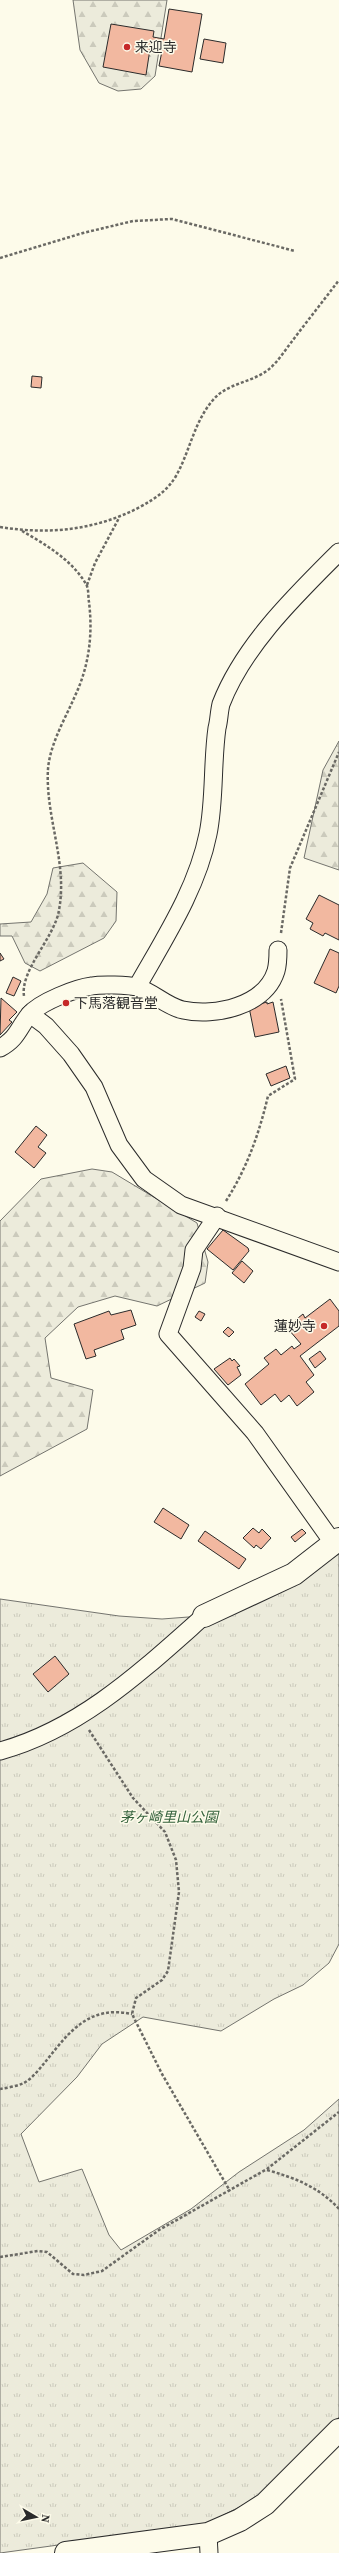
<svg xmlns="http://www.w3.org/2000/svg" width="339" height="2553" font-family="'Source Serif 4','Noto Sans JP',serif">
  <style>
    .forest { fill: url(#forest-firs); stroke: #74746e }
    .park { fill: url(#park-tufts); stroke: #74746e }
    .building { fill: #f2b8a0; stroke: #2b2b2b }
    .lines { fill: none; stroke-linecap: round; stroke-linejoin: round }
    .minor-casing { stroke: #2b2b2b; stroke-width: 19 }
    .tertiary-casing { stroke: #2b2b2b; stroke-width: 24 }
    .path { stroke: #6a6964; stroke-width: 2.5; stroke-dasharray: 3 2; stroke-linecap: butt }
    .minor { stroke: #fdfbea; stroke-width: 17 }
    .tertiary { stroke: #fdfbea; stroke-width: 22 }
    .poi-dot { fill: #c62828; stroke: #fdfbea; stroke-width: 1.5 }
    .labels { text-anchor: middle; stroke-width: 3; stroke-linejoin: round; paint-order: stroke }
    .poi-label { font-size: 14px; fill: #2b2b2b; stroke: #fdfbea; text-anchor: start }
    .park-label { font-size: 14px; font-style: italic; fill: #34623c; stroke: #fdfbea }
  </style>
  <defs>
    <pattern id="forest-firs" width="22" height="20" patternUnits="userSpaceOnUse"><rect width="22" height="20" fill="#ecebdb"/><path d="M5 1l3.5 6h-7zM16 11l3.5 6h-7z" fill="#cbcabc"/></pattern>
    <pattern id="park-tufts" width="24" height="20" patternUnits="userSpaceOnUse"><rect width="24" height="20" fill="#ecebdb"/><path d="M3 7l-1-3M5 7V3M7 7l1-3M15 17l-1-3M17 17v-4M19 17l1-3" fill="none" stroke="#cbcabc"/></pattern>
  </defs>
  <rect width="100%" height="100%" fill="#fdfbea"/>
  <g class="forest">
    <polygon points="73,0 167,0 155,76 141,89 118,91 99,83 80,50"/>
    <polygon points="339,741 339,870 304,858 323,770"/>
    <polygon points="83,863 117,892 116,921 104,938 40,971 25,963 12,936 0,936 0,924 31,922 47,894 53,868"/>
    <polygon points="92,1169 112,1172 197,1223 208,1262 205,1283 157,1306 115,1296 78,1307 45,1338 51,1378 93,1390 87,1429 0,1476 0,1221 41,1179"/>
  </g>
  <polygon class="park" points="339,1554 339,1944 329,1963 303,1985 274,1999 221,2031 143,2017 102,2044 77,2077 21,2134 39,2182 82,2169 109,2235 121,2250 191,2209 239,2172 304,2130 339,2099 339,2417 255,2499 204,2525 0,2553 0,1599 119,1616 162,1619 228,1614 315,1569"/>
  <g class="building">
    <polygon points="169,9 202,14 192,72 159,66 162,51 150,49 146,75 103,67 111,24 154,31 153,37 164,39"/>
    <polygon points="204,39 226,43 223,63 200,59"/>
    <polygon points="32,376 42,377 41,388 31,387"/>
    <polygon points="319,895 339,905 339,940 325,933 323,936 310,929 313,923 306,919"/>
    <polygon points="330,949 339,953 339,986 336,993 314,983"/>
    <polygon points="0,953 4,959 0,961"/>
    <polygon points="13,977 21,981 14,996 6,993"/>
    <polygon points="1,998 17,1012 9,1020 12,1022 0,1035"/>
    <polygon points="267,1002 267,1004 273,1002 279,1032 255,1037 249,1007"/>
    <polygon points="286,1066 290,1078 271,1086 266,1074"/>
    <polygon points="36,1126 47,1135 38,1147 46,1153 34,1168 15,1152"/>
    <polygon points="223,1230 248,1248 249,1251 233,1270 207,1249"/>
    <polygon points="242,1261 253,1271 244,1283 232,1273"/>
    <polygon points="330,1299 339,1311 339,1326 300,1356 314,1375 306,1382 314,1392 297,1406 289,1395 281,1402 275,1394 261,1405 245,1384 269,1364 264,1358 276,1349 281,1355 292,1346 294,1349 301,1344 289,1330 295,1325 293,1322 303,1314 305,1318"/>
    <polygon points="131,1310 136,1325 121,1330 124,1339 94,1350 96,1356 86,1359 74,1324 109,1311 111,1315"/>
    <polygon points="199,1311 205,1314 201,1321 195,1317"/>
    <polygon points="228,1327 234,1332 229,1337 223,1332"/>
    <polygon points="320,1351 326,1359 315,1368 309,1359"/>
    <polygon points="230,1358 232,1361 234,1359 240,1366 237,1367 241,1375 228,1385 214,1369"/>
    <polygon points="163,1508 189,1525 181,1539 154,1522"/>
    <polygon points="253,1528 259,1533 262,1529 271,1538 261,1549 256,1545 254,1548 243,1538"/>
    <polygon points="302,1529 306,1533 295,1542 291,1537"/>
    <polygon points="205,1531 246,1559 239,1569 198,1541"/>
    <polygon points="55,1656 69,1674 48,1692 33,1674"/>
  </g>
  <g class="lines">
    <g class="minor-casing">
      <g id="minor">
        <path d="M137 987C164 939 197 889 208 834 215 800 212 763 217 728 219 721 219 712 221 704 244 645 295 596 339 552"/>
        <polyline points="30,1014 46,1026 71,1054 94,1087 119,1145 144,1179 181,1205 339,1262"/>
        <path d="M0 1048C17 1039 18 1029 29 1015 40 1002 76 988 92 986 101 984 128 985 137 987 153 992 167 1007 183 1010 215 1017 265 1006 276 971 278 964 278 956 278 950"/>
        <polyline points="217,1216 194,1250 192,1268 168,1334 255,1433 334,1544"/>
        <path d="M0 1751C81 1729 143 1670 204 1616"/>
        <polyline points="208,2534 209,2553"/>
      </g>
    </g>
    <g class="tertiary-casing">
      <g id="tertiary">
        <polyline points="204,1616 294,1574 339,1539"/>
        <polyline points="66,2553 208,2534 240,2520 265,2504 339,2430"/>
      </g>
    </g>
    <g class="path">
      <polyline points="0,258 83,233 133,221 172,219 295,251"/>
      <path d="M0 527C49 535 96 530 140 507 156 498 167 491 176 476 190 451 194 422 213 400 227 383 251 383 268 370 278 362 285 350 293 340 308 320 324 300 339 280"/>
      <path d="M22 531C45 544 72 560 86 584 89 589 88 597 89 602 93 635 89 666 75 696 65 719 50 744 48 769 45 816 68 863 59 910 55 937 20 970 24 996"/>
      <polyline points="87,585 95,563 119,518"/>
      <polyline points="281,933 290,868 339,752"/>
      <path d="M226 1201C247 1168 259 1134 268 1096L295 1079 281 999"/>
      <polyline points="89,1730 133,1798 165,1832 176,1860 179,1892 168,1971 162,1980 136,1998 132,2014 162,2074 230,2191"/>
      <path d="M0 2089C7 2088 17 2086 24 2083 33 2078 40 2068 46 2061 70 2031 89 2005 132 2014"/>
      <path d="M267 2170C295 2178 319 2187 339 2209"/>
      <polyline points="0,2257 38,2251 47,2252 73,2274 84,2275 102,2271 159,2230 267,2169 339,2112"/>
    </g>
    <use href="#minor" class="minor"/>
    <use href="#tertiary" class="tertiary"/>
  </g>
  <g class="poi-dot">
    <circle cx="127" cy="47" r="4"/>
    <circle cx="66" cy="1003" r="4"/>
    <circle cx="324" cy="1326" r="4"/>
  </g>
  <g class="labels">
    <g class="poi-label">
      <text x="135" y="52">来迎寺</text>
      <text x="74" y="1008">下馬落観音堂</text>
      <text x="316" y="1331" text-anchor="end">蓮妙寺</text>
    </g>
    <g class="park-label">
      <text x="169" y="1822">茅ヶ崎里山公園</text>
    </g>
  </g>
  <g transform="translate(36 2517) rotate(99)" stroke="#fdfbea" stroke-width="3" paint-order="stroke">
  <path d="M0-3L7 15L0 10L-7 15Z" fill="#2b2b2b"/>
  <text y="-6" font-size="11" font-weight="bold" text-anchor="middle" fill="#2b2b2b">N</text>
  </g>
</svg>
